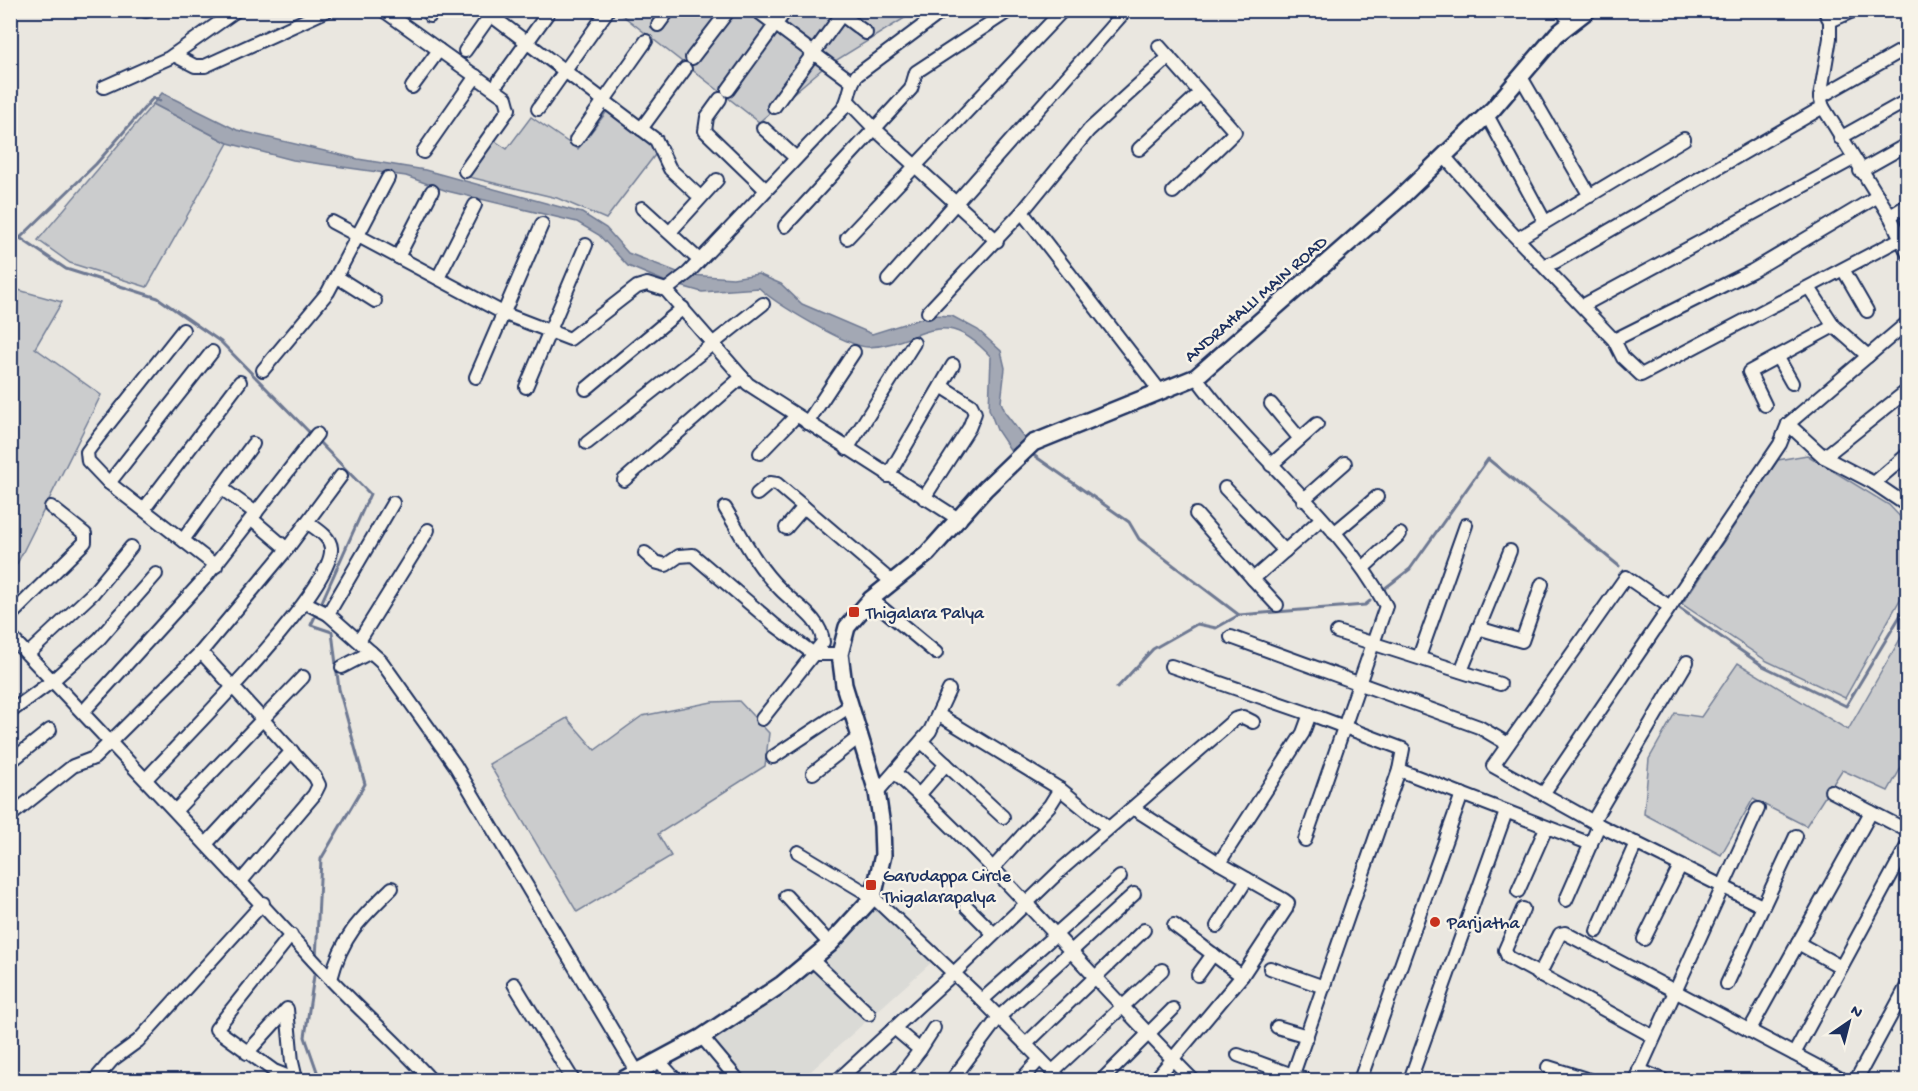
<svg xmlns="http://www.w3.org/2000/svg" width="1918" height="1091" font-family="'Gochi Hand',sans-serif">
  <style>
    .built { fill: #dadad6 }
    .green { fill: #cbcccd; stroke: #737e96; stroke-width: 1.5 }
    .water { fill: #a3a8b4; stroke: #6d7892; stroke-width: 1.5 }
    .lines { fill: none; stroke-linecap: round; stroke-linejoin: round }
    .stream { stroke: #6d7892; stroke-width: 3 }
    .minor-casing { stroke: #1b2f5e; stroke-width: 16 }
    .major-casing { stroke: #1b2f5e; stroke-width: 20 }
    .minor { stroke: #f7f3e8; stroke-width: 12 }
    .major { stroke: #f7f3e8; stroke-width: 15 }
    .poi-dot { fill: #c8321e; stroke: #f7f3e8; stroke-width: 2 }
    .labels { text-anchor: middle; stroke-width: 5; stroke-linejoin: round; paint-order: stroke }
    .street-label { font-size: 18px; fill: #1b2f5e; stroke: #f7f3e8 }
    .poi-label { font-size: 18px; fill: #1b2f5e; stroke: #f7f3e8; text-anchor: start }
  </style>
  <rect width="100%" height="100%" fill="#eae7e0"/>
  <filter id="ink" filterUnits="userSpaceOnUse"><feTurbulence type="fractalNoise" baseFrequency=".0167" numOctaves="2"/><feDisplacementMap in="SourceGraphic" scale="12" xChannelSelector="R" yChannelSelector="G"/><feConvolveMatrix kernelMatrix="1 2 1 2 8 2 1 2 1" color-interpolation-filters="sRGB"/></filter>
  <g filter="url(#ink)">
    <polygon class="built" points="875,906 933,961 801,1080 733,1080 701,1046 814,971 836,952"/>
    <g class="green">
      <polygon points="617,11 916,11 822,69 759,122"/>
      <polygon points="153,104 228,143 147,287 70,263 38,240"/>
      <polygon points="608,110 658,151 606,219 557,198 465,176 492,139 507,149 531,117 578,149"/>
      <polygon points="11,288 62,302 35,348 101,395 11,576"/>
      <polygon points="1807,455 1889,505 1907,524 1907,587 1845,698 1767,661 1682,604 1778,460"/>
      <polygon points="1907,627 1907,757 1888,791 1842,770 1806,826 1753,799 1721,855 1644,814 1649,759 1675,713 1701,717 1738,663 1848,730"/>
      <polygon points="739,701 769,733 765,766 658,834 671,856 577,912 489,764 567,718 595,750 642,716 712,702"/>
    </g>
    <g class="water">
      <polygon points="162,93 237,130 358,159 425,170 582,213 606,228 628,253 680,273 671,284 628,266 599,235 577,222 447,191 406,176 293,160 228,143 153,104"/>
      <path d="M758 274 781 284 802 304 872 334 932 315 952 316 978 330 1001 351 1005 368 1001 402 1006 414 1026 440 1011 451 997 430 989 409 991 357C940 301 922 345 868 347 847 347 775 303 759 288L702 292 681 286 690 275 733 278Z"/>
    </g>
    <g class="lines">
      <g class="stream">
        <polyline points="10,234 20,238 96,164 153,98 160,101"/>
        <polyline points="20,238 66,269 158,298 221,342 313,436"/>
        <polyline points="318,441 370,494 320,606"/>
        <polyline points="1029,452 1129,522 1139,539 1239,615"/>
        <polyline points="1384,589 1410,569 1488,459 1619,566"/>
        <polyline points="1675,605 1763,666 1846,706 1908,603"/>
        <polyline points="1117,688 1153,649 1197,624 1216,628 1239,615 1365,605 1370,601"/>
        <polyline points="316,959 321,859 365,784 339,689 332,632 311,625 317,612"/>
        <polyline points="315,969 305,1037 320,1080"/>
      </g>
      <g class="minor-casing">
        <g id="minor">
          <polyline points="383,10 506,98 509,109 465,171"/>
          <polyline points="484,10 656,140 670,169 700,197"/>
          <polyline points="756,10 852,82"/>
          <polyline points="1561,10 1572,23"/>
          <polyline points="1824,10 1830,21 1830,38 1820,97 1823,107 1890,216 1908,254"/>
          <polyline points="146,11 147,10"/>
          <polyline points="842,15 866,33"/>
          <polyline points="430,16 434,10"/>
          <polyline points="1830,21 1855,10"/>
          <polyline points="658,25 669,10"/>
          <polyline points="1159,46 1235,132 1173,192"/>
          <polyline points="465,51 494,10"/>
          <polyline points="174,55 195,66 205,66 328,10"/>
          <polyline points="692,58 729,10"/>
          <polyline points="1521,77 1590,196"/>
          <polyline points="499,81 550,10"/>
          <polyline points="104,87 169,58 237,10"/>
          <polyline points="412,87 439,50"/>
          <polyline points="728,90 786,10"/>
          <polyline points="1820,97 1908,47"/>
          <polyline points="720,99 707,117 705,131 766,190"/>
          <polyline points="849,102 876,130 997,241"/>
          <polyline points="774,107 845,10"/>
          <polyline points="538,109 608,10"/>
          <polyline points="1487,115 1545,222"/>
          <polyline points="763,128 796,158"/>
          <polyline points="641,129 685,69"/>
          <polyline points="1840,138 1908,100"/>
          <polyline points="576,140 646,41"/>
          <polyline points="1139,149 1200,93"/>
          <polyline points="423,152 476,76"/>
          <polyline points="1444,156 1508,229 1614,340 1623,358 1641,375 1900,239"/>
          <polyline points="1860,171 1908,144"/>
          <polyline points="642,208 699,260"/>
          <polyline points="1890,216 1908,205"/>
          <polyline points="332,222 505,314 570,339 637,287 647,284 666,290 748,384 960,520"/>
          <polyline points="785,226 911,89 916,72 1010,10"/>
          <polyline points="670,232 717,180"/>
          <polyline points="847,238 1063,10"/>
          <polyline points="1519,238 1684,139"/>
          <polyline points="398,257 432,191"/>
          <polyline points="1544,265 1555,262 1823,107"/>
          <polyline points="1844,271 1867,311"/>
          <polyline points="337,277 375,301"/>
          <polyline points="438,278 475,205"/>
          <polyline points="888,280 1126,10"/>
          <polyline points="1810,289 1834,326 1868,356"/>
          <path d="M666 290 688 273 842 110C851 99 848 86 857 75L944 10"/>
          <polyline points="1582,306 1853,159"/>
          <polyline points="928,312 1022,212"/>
          <polyline points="183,330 99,436 87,452 88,461 109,483 216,566"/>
          <polyline points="1614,340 1752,271 1878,196"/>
          <polyline points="1778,358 1792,383"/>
          <polyline points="263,370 328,292 388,178"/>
          <polyline points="476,377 542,224"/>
          <path d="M1196 377C1254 457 1339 519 1386 606L1305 840"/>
          <polyline points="526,387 586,245"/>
          <polyline points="586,389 683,308"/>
          <polyline points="1160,391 1022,212 1089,130 1169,57"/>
          <polyline points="1271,404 1300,439"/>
          <polyline points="1765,405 1749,372 1834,326"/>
          <polyline points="807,423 854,352"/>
          <polyline points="1788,424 1824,457 1874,483 1908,506"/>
          <polyline points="587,443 763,304"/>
          <polyline points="847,449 914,343"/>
          <polyline points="760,453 796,416"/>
          <polyline points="1824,457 1908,390"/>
          <polyline points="1271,465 1317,424"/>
          <polyline points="888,476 953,365"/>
          <polyline points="624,480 742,377"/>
          <polyline points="109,483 212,352"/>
          <polyline points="1874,483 1908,454"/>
          <polyline points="221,488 256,513"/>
          <polyline points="1225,488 1285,551"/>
          <polyline points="757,494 770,483 777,484 892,582"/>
          <polyline points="924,498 969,428 975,413 971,405 941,386"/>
          <polyline points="1303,500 1345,463"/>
          <polyline points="393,503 328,614 381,661 455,765 636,1070"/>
          <path d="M725 508C742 536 756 566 780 589 795 605 821 618 823 642L762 719"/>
          <polyline points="144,509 240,382"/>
          <polyline points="1196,514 1253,579"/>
          <polyline points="252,519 287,549"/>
          <polyline points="786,528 804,507"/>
          <polyline points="1334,533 1377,497"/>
          <polyline points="183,540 253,444"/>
          <polyline points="645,553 655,562 666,565 679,556 693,555 776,626 814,654 840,654"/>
          <polyline points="1363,568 1400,534"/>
          <polyline points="871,599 936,653"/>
          <polyline points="306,603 328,614"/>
          <polyline points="1277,605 1253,579 1321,519"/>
          <polyline points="1670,607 1780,444 1788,424 1908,322"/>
          <polyline points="10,616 85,542 85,534 51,507"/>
          <polyline points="1478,628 1522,641 1542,584"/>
          <polyline points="1337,632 1500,684"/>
          <path d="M10 636C115 747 220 859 323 971 358 1009 397 1042 431 1080"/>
          <polyline points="1231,637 1479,727 1508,744"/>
          <polyline points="359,641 428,530"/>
          <polyline points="28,654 93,593 131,547"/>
          <polyline points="1419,657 1466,525"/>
          <polyline points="1171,666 1310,714"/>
          <polyline points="342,667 371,652"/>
          <polyline points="1461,671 1510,551"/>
          <polyline points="10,712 51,682 99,639 156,574"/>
          <polyline points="83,712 205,578 317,434"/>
          <polyline points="939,715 1060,789 1108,828"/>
          <polyline points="922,742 1003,817"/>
          <polyline points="773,757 850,706"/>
          <polyline points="10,762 50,730"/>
          <polyline points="813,773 859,737"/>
          <path d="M895 773C1001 869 1093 979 1193 1080"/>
          <path d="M146 779C179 743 335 589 331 548 330 536 316 529 307 522"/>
          <polyline points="1831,791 1908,831"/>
          <polyline points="877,792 930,731 949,690"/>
          <polyline points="1543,794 1670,607 1626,577 1493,766 1599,825"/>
          <polyline points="919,795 946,764"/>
          <polyline points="1133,808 1219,863 1303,733 1310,714 1403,749 1399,770 1591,844"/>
          <polyline points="176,810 303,677"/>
          <polyline points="10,816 73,766 94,758 201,652"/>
          <polyline points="1593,821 1687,662"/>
          <polyline points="207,843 292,751"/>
          <polyline points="798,852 873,897 982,1000 1061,1080"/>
          <polyline points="993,868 1050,805 1060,789"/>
          <polyline points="242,880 314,795 319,785 315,777 201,652 287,549 341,476"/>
          <polyline points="1518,891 1546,828"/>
          <polyline points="786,896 830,944"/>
          <polyline points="1566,900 1599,825 1762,906"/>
          <polyline points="966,906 994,934"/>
          <polyline points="1523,909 1505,950 1508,957 1654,1037"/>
          <polyline points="1174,925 1242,976"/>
          <polyline points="1217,926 1247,879"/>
          <polyline points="1597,931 1636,843"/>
          <polyline points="291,935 216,1029 274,1071 297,1080"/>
          <polyline points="1644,939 1680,866"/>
          <polyline points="1798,943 1841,967"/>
          <polyline points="811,959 869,1014"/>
          <polyline points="1270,968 1324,987"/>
          <polyline points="1198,975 1213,954"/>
          <polyline points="1539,975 1560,934 1565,933 1843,1080"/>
          <path d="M331 979C342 936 360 919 392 888"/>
          <polyline points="514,984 573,1080"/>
          <polyline points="1727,984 1796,836"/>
          <polyline points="982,1000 1120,877"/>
          <polyline points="1277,1027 1307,1036"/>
          <polyline points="894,1028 920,1050 897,1080"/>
          <polyline points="1749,1031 1871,812"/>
          <polyline points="702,1037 738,1080"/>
          <polyline points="1026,1044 1144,930"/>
          <polyline points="920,1050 934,1028"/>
          <polyline points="247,1053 287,1009 292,1062 296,1079"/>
          <polyline points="1794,1054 1908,844"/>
          <polyline points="1238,1055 1306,1080"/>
          <polyline points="658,1060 676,1080"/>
          <polyline points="1548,1067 1589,1080"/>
          <polyline points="1639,1070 1663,1080"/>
          <polyline points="1052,1072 1162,970"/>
          <polyline points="95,1080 112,1060 138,1041 263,903"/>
          <polyline points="838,1080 954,973 1063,868 1235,719 1243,717 1253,722"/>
          <polyline points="952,1080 999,1017 1134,894"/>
          <polyline points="1021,1080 1040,1059"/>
          <polyline points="1102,1080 1173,1009"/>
          <polyline points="1155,1080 1242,976 1286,909 1288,903 1284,900 1219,863"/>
          <polyline points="1291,1080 1399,770"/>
          <polyline points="1360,1080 1462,794"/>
          <polyline points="1410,1080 1506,812"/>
          <polyline points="1635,1080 1758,809"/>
          <polyline points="1856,1080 1908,984"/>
        </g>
      </g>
      <g class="major-casing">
        <polyline id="major" points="622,1080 702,1037 782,984 830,944 873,897 883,855 882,826 877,792 844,685 840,654 847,627 871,599 927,554 985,489 1033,443 1196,377 1398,200 1493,109 1557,34 1588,10"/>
      </g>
      <use href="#minor" class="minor"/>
      <use href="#major" class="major"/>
    </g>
  </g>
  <g class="poi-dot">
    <rect x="848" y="606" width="12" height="12" rx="3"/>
    <rect x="865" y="879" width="12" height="12" rx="3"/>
    <circle cx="1435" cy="922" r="6"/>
  </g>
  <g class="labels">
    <g class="street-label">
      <text transform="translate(1255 298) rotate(-41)" y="6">ANDRAHALLI MAIN ROAD</text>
    </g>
    <g class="poi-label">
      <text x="866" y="618">Thigalara Palya</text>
      <text x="883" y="881">Garudappa Circle<tspan x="883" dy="21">Thigalarapalya</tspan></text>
      <text x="1447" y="928">Parijatha</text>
    </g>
  </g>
  <rect width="1918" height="1091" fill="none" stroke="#f7f3e8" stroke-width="36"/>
  <rect x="18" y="18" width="1882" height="1055" fill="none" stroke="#1b2f5e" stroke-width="2" filter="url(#ink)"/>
  <g transform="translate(1849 1022) rotate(35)" stroke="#f7f3e8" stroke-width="4.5" paint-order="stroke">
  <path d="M0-4.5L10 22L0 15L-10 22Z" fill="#1b2f5e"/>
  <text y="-9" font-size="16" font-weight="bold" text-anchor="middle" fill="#1b2f5e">N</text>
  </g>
</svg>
